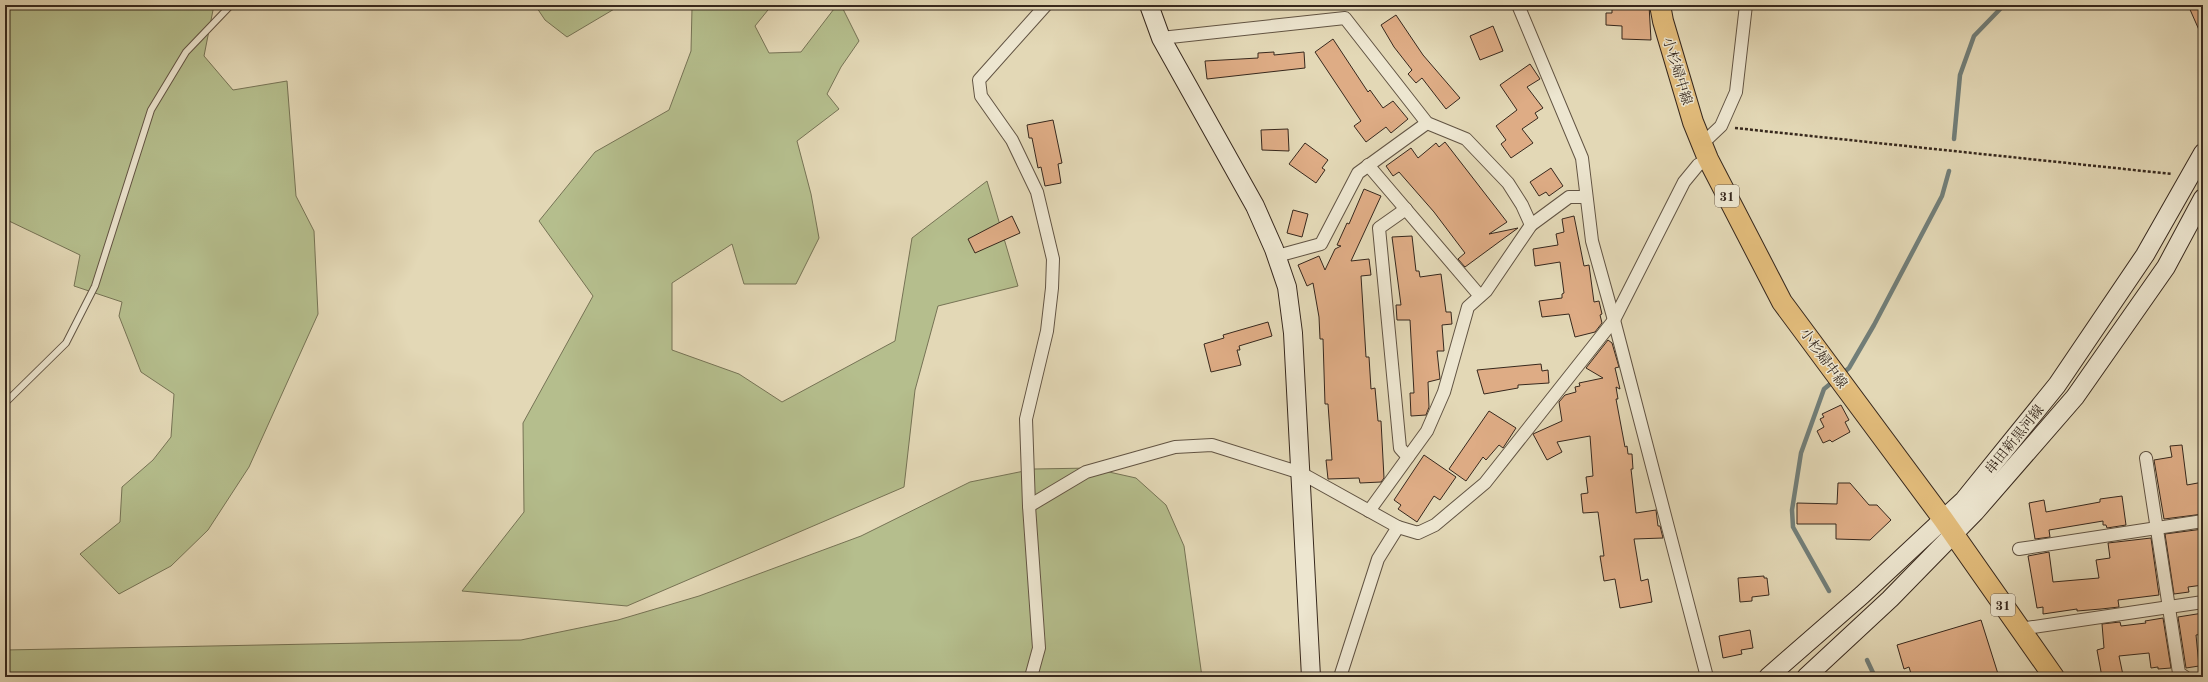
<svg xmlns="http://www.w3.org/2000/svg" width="2208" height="682" font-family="'Old Standard TT','Noto Serif JP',serif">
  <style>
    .green { fill: #b5be8d; stroke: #767355 }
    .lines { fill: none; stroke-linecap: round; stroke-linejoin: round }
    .stream { stroke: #717e79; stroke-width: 4.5 }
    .building { fill: #deac85; stroke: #37281d }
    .lane-casing { stroke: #625443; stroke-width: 8 }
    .street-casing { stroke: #625443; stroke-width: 14 }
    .secondary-casing { stroke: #37281d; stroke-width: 20 }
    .primary-casing { stroke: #37281d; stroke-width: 22 }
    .path { stroke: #37281d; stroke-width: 2.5; stroke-dasharray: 3 2; stroke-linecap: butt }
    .lane { stroke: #ede6d0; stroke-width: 6 }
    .street { stroke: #ede6d0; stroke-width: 12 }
    .secondary { stroke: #ede6d0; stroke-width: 18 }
    .primary { stroke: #e2bc7b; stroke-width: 20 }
    .labels { text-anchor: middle; stroke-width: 3; stroke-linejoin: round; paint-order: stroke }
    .shield { fill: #ede6d0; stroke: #6e6153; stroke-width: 1 }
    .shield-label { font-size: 13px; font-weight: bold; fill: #37281d }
    .street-label { font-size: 14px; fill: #37281d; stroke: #ede6d0 }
  </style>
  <rect width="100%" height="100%" fill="#e3d8b6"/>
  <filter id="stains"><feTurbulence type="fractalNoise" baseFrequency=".005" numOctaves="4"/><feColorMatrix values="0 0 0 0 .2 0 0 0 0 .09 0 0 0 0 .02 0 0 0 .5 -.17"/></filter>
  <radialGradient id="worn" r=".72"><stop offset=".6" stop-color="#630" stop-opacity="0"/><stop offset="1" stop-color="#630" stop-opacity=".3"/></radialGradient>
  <g class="green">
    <polygon points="5,5 214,5 204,56 233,90 287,81 296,196 314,231 318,314 249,467 208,530 171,566 119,594 80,554 120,522 122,487 153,460 171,437 174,394 141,372 119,316 122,302 74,286 80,255 9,221 5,229"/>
    <polygon points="535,5 621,5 567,37 545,20"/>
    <polygon points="696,5 772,5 755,26 769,53 801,52 837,5 841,5 859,41 841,67 827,94 839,109 797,141 811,194 819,238 796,284 744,284 732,244 672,283 672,350 739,374 782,402 895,341 912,238 987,181 1018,286 938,306 915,390 904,487 627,606 462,591 524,512 523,423 593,296 539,221 595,152 669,110 691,51 692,8"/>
    <polygon points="1091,468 1136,478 1166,505 1184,546 1202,677 5,677 5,650 521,640 618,620 699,596 861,536 970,482 1034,469"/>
  </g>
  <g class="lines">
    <g class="stream">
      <polyline points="1954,139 1960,75 1974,36 2004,5"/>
      <polyline points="1842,374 1849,368 1874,325 1942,196 1949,171"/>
      <polyline points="1829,591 1793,527 1792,510 1801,453 1824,389 1835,380"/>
      <polyline points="1867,660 1875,677"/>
    </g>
  </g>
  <g class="building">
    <polygon points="1612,5 1649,5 1651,40 1622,39 1622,26 1606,25 1606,13 1612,13"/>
    <polygon points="2188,5 2203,5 2203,39"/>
    <polygon points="1396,15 1423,55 1460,98 1446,109 1422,78 1416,83 1408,74 1412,70 1394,47 1381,25"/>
    <polygon points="1493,26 1503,51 1480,60 1470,36"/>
    <polygon points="1333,39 1368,92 1370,90 1383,108 1393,101 1408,119 1391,133 1386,127 1366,142 1354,126 1361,121 1315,52"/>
    <polygon points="1274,52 1274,55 1304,52 1305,68 1207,79 1205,61 1258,58 1258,53"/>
    <polygon points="1530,64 1540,79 1527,87 1543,108 1535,113 1538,118 1522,129 1533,143 1511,158 1501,144 1506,140 1496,126 1517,110 1500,85"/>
    <polygon points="1053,120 1062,163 1058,164 1061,183 1045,186 1041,167 1038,168 1032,138 1029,138 1027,125"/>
    <polygon points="1288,129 1289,151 1262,150 1261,130"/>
    <polygon points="1445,142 1507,222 1489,234 1518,228 1465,267 1458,259 1465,253 1434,212 1399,172 1393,176 1386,166 1411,148 1418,158 1436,143 1439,147"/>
    <polygon points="1305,143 1328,160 1322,168 1325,170 1316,183 1289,164"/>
    <polygon points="1551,168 1563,186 1549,196 1546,192 1539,196 1530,182"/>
    <polygon points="1364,189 1381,196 1351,261 1369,259 1371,275 1361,276 1366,357 1369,357 1371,389 1375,388 1378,421 1381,421 1384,478 1381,482 1360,483 1359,478 1328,479 1326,460 1332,460 1328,404 1325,404 1323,339 1320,339 1319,317 1313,283 1307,286 1298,265 1319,256 1325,270 1335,249 1341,246 1337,245 1347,223 1349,224"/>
    <polygon points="1293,210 1308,214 1302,237 1287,233"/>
    <polygon points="1012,216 1020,233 975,253 968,239"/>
    <polygon points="1574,216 1584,266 1589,265 1594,302 1599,301 1602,314 1600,315 1602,323 1595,332 1575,337 1569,314 1542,317 1539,301 1562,298 1562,294 1564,293 1560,262 1535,266 1533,249 1558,245 1556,234 1564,232 1562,219"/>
    <polygon points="1412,236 1416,271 1419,271 1420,277 1441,274 1446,312 1451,312 1452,324 1442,325 1444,351 1437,351 1440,379 1428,382 1429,407 1426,415 1411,416 1410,393 1414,393 1410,320 1397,320 1396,305 1401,305 1392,237"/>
    <polygon points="1268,322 1272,336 1239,346 1240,350 1237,350 1241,365 1211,372 1204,344 1224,338 1223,335"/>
    <polygon points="1608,340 1612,343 1619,367 1615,368 1620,389 1616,387 1618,399 1616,399 1625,447 1627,446 1628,454 1632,454 1633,469 1631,469 1636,513 1656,510 1658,526 1660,526 1663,538 1634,539 1641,581 1648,579 1652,602 1620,608 1615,579 1604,581 1600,556 1604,556 1598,512 1583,513 1581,494 1588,493 1586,477 1593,476 1590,436 1557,442 1562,452 1547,460 1533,434 1562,421 1559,402 1565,395 1576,392 1575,387 1580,386 1579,383 1603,378 1586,368"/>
    <polygon points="1541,364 1542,371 1548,370 1549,383 1518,385 1518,388 1484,394 1477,370"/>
    <polygon points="1841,405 1849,420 1845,422 1850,432 1832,442 1830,440 1823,443 1817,431 1824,427 1820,419 1824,417 1822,414"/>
    <polygon points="1489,411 1516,428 1503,448 1499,445 1486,460 1483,457 1466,481 1449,469"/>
    <polygon points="2182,445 2187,485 2203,482 2203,514 2164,519 2154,460 2172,457 2170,446"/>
    <polygon points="1424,455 1456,477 1440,500 1434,496 1417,522 1398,509 1401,505 1394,500"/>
    <polygon points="1838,483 1850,483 1869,505 1877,505 1891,520 1870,540 1836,539 1836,524 1797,524 1797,503 1837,504"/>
    <polygon points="2122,496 2126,525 2107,528 2106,525 2103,525 2103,521 2049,530 2050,537 2035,539 2029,503 2044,500 2046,512 2100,502 2100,499"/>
    <polygon points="2203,529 2203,585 2188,587 2189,592 2174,594 2165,534"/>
    <polygon points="2151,538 2159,595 2118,600 2119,607 2101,609 2077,611 2077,609 2043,614 2043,607 2037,608 2028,556 2049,552 2053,582 2099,578 2096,560 2110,558 2108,543"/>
    <polygon points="1764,576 1764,578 1767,578 1769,595 1752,597 1752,601 1740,602 1738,578"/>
    <polygon points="2203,613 2203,634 2196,635 2199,666 2186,668 2178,617"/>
    <polygon points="2163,618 2171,668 2158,669 2158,667 2151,668 2149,653 2119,656 2123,675 2120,677 2102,677 2097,650 2104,648 2102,624 2120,622 2121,626 2146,623 2145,621"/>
    <polygon points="1981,620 1999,677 1936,677 1935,674 1922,677 1912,677 1909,667 1904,669 1897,645"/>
    <polygon points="1750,630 1753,648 1741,650 1742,654 1723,658 1719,636"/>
  </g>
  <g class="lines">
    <g class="lane-casing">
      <polyline id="lane" points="5,403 66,343 95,286 151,110 186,52 231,5"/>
    </g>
    <g class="street-casing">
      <g id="street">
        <polyline points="1518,5 1582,158 1592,241 1614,320 1707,677"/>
        <polyline points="1161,38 1345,18 1427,123 1466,139 1508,183 1522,205 1531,225 1569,197 1586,197"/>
        <polyline points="1702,144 1721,126 1736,92 1746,5"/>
        <polyline points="1368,165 1480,296"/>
        <polyline points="1406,209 1379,228 1400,448 1408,457"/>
        <polyline points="1277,256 1321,244 1358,173 1427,123"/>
        <polyline points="2146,458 2179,673 2185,677"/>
        <polyline points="1029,506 1086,472 1175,447 1212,445 1301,473 1398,527 1418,533 1435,525 1485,483 1614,320 1684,182 1698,165 1708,159"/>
        <polyline points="1369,511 1427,431 1444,392 1468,307 1486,291 1531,225"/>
        <polyline points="2019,549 2203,521"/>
        <polyline points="2020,629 2203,602"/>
        <polyline points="1031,677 1039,648 1029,506 1026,419 1047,331 1052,288 1053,259 1037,192 1012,140 981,96 979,80 1046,5"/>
        <polyline points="1340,677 1378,559 1398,527"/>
      </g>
    </g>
    <g class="secondary-casing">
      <g id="secondary">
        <polyline points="1149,5 1161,38 1255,206 1274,249 1287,287 1293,333 1311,677"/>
        <polyline points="1768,677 1862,595 1964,500 2057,385 2145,255 2203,153"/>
        <polyline points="1806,677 1890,599 1975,512 2075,397 2166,267 2203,198"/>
      </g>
    </g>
    <g class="primary-casing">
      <polyline id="primary" points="1660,5 1663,21 1693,122 1708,159 1782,302 1943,519 2054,677"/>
    </g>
    <polyline class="path" points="1735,128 2172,174"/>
    <use href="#lane" class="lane"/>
    <use href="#street" class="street"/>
    <use href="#secondary" class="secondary"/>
    <use href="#primary" class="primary"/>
  </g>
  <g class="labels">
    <g class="shield">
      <rect x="1715" y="185" width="24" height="22" rx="3"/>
      <rect x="1991" y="594" width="24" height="22" rx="3"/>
    </g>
    <g class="shield-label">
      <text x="1727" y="201">31</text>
      <text x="2003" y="610">31</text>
    </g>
    <g class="street-label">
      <text transform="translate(1678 71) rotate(73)" y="5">小杉婦中線</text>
      <text transform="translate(1824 358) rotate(54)" y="5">小杉婦中線</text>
      <text transform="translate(2014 439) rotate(-51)" y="5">串田新黒河線</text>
    </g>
  </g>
  <rect width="2208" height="682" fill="none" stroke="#e3d8b6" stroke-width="20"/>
  <rect x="6" y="6" width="2196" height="670" fill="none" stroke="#37281d" stroke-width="2"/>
  <rect x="10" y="10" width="2188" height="662" fill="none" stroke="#37281d"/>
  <rect width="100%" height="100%" filter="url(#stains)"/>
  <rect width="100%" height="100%" fill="url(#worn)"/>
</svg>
